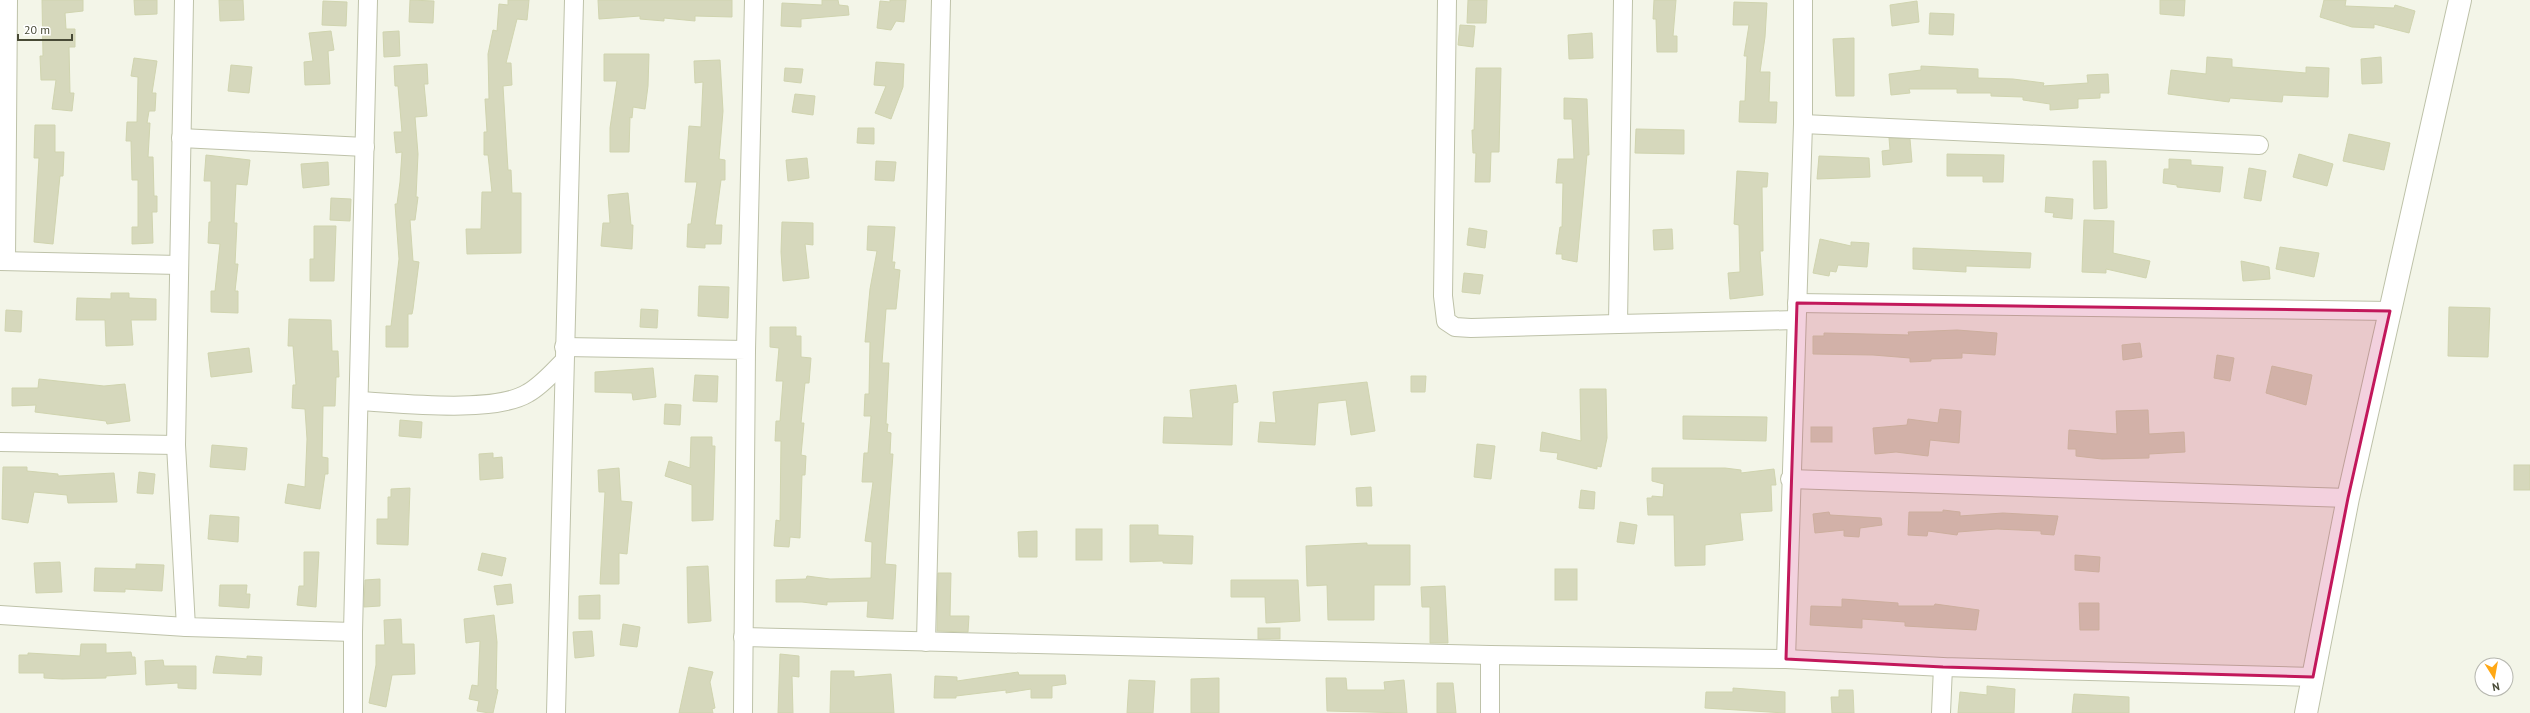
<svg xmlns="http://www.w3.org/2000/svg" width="2530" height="713" font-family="'PT Sans',sans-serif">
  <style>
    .building { fill: #d6d8bc; stroke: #d0d4af }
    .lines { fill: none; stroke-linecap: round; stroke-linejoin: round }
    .minor-casing { stroke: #bec2a9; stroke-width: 20 }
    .tertiary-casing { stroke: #bec2a9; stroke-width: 24 }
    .minor { stroke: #fff; stroke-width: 18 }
    .tertiary { stroke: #fff; stroke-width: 22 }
    .marked { fill: #c2185b; fill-opacity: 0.2; stroke: #c2185b; stroke-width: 3; stroke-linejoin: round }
  </style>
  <rect width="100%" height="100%" fill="#f3f5e8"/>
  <g class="building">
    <polygon points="42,0 83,0 83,11 65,13 66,29 75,29 75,47 69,47 70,93 74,93 72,111 52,109 56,80 41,80 40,56 43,56"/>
    <polygon points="134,0 157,0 157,14 135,15"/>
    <polygon points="219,0 243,0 244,20 220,21"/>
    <polygon points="410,0 434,1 433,23 409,22"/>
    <polygon points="508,0 529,0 527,20 517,19 506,63 511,63 512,85 503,86 508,170 511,170 512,193 521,193 521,253 467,254 466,229 481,229 482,192 492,192 488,155 484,155 484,132 487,132 485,99 489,99 488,54 493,30 497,31 499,4 508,5"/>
    <polygon points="598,0 732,0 732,17 695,16 695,21 664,18 664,21 640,19 640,16 599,19"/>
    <polygon points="822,0 838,0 839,5 848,6 849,15 801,19 801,27 781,26 782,3 822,5"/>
    <polygon points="890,0 906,0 904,22 896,21 891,30 877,28 880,1 890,2"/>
    <polygon points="1468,0 1487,0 1486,23 1467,23"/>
    <polygon points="1654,0 1676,0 1673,36 1677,36 1677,52 1657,52 1656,19 1653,19"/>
    <polygon points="2160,0 2185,0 2184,16 2160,14"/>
    <polygon points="2324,0 2346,0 2345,6 2394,8 2395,5 2415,11 2409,33 2374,24 2374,28 2352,27 2320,17"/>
    <polygon points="323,1 347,2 346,26 322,25"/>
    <polygon points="1917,1 1919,22 1892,26 1890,5"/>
    <polygon points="1734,2 1767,3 1765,37 1760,72 1770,72 1769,102 1777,102 1776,123 1739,122 1740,101 1745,101 1747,56 1744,56 1749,25 1733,25"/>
    <polygon points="1930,13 1954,14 1953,35 1929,34"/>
    <polygon points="1460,25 1475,26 1473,47 1458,45"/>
    <polygon points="331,31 334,50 328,51 330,84 305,85 304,62 313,61 309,33"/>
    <polygon points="399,31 400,56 384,57 383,32"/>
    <polygon points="1592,33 1593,58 1569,59 1568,35"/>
    <polygon points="1854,38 1854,96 1836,96 1833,39"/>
    <polygon points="604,54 649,54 648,86 645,109 633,107 632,118 630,117 629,152 610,152 610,128 617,81 604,81"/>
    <polygon points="2207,57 2232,59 2232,67 2306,73 2306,67 2329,68 2328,97 2283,95 2282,102 2230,98 2229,102 2168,94 2171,70 2206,74"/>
    <polygon points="2381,57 2382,83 2362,84 2361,59"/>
    <polygon points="134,58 157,61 152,93 156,93 155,111 149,111 147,123 150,123 148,157 153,157 154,196 157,196 157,212 152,212 153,243 132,244 132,227 138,227 138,180 132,180 131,141 126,141 127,122 137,122 138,77 131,76"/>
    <polygon points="720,60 723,111 719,159 725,160 725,180 721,180 715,225 722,225 721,244 705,244 705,248 687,247 688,224 691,224 697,182 685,182 689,126 701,127 703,82 695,83 694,61"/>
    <polygon points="876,62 904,64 903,87 891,119 875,113 886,86 874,85"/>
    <polygon points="427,64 428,84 424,84 427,116 415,117 418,154 416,197 418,197 415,220 410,220 413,261 419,262 413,309 412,314 408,314 408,347 386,347 386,326 391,326 399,259 395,204 397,204 400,182 402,152 396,153 394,132 402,132 398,86 395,86 394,66"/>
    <polygon points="231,65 252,67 249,93 228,91"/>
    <polygon points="1921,66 1978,69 1978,78 2013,79 2044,83 2043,86 2088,83 2087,75 2108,74 2109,93 2100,93 2100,98 2078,99 2078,108 2050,110 2050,104 2023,100 2023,97 1991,96 1991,93 1957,93 1957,89 1909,89 1910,93 1891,95 1889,74 1921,70"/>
    <polygon points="785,68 803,69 801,83 784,81"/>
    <polygon points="1476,68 1501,68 1499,152 1491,152 1490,182 1475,182 1476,153 1473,153 1472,130 1474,130"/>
    <polygon points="795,94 815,96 813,115 792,112"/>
    <polygon points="1564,98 1587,99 1589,155 1587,155 1577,262 1562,259 1562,254 1556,254 1560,227 1562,227 1563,183 1556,183 1558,159 1574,159 1572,119 1564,119"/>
    <polygon points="35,125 55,125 55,152 64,152 63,176 60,176 53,244 34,242 39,158 34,158"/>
    <polygon points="858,128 874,128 874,144 857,143"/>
    <polygon points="1636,129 1684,130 1684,154 1635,153"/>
    <polygon points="2349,134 2390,143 2384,170 2343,161"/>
    <polygon points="1889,138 1910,139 1912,162 1883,165 1882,151 1890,150"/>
    <polygon points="1947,154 2004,155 2003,182 1983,182 1983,176 1947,176"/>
    <polygon points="2299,154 2333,164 2327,186 2293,177"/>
    <polygon points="206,155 250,160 247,185 236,184 234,223 237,223 235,264 238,264 235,291 238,291 238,313 211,312 211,291 215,291 220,244 208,243 209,222 211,222 211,181 204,181"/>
    <polygon points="1819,156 1869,158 1870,177 1817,179"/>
    <polygon points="807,158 809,178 788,181 786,160"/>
    <polygon points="2169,159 2191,160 2191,165 2223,167 2220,192 2177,187 2177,185 2163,183 2164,169 2169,169"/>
    <polygon points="876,161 896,162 894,181 875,180"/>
    <polygon points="2093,161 2106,161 2107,208 2094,209"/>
    <polygon points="328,162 329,185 303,188 301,164"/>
    <polygon points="2249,168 2266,171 2261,201 2244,198"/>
    <polygon points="1737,171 1768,173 1767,187 1762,187 1763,251 1760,251 1763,295 1730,299 1728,273 1740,272 1739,225 1734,224"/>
    <polygon points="628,193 631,225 633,225 632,249 601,246 603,223 610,223 608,195"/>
    <polygon points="2046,197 2073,199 2072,219 2053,217 2054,213 2045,212"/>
    <polygon points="331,198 351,199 350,221 330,220"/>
    <polygon points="2084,220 2114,221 2113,253 2150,261 2146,278 2106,269 2106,273 2082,272"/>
    <polygon points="782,222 813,223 813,245 805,244 809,278 783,281 781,252"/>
    <polygon points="314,226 336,226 334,281 310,281 310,259 314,259"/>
    <polygon points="868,226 895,227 892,262 895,262 894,269 900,270 896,309 886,309 882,363 889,363 886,424 888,424 887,432 891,433 890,454 893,454 885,564 896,565 893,619 867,617 868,601 827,602 827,605 802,602 776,602 776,580 806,579 807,576 830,579 871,578 872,542 865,541 873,482 862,482 864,453 868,453 871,416 864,416 865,394 869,394 870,342 865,342 870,289 877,251 867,250"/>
    <polygon points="1469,228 1487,231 1485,248 1467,245"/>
    <polygon points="1672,229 1673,249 1654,250 1653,230"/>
    <polygon points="1820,239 1851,246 1851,242 1869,243 1867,267 1838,265 1836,272 1830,271 1829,276 1813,273"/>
    <polygon points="2280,247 2319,253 2314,277 2276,269"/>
    <polygon points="1913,248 2031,253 2030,268 1966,266 1966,272 1913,269"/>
    <polygon points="2241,261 2269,267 2270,279 2243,281"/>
    <polygon points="1464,273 1483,275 1480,294 1462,292"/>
    <polygon points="699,286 729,287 728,318 698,316"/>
    <polygon points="111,293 129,293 129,298 156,299 156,320 131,320 133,345 106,346 105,320 76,320 77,298 111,299"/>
    <polygon points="2449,307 2490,308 2488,357 2448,356"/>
    <polygon points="641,309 658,310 657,328 640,327"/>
    <polygon points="6,310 22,311 21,332 5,331"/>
    <polygon points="289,319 331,320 332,351 338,351 339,377 336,377 335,406 323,406 322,457 328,458 328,474 325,474 320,509 285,503 288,484 305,487 307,439 305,409 292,408 293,385 296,385 293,346 288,346"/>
    <polygon points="770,327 796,327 796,336 801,336 801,357 811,358 809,383 805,383 801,423 804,423 801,455 806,456 805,475 802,475 800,538 790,537 789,547 774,546 776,520 780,521 781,441 775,441 776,421 780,421 783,381 776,381 779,348 770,347"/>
    <polygon points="1957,330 1997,333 1995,355 1962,353 1962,358 1931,359 1931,361 1910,362 1910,358 1873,355 1813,354 1813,336 1824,336 1824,333 1909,335 1908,332"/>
    <polygon points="2140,343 2142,357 2123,360 2122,345"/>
    <polygon points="249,348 252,372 211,377 208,353"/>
    <polygon points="2217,355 2234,358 2230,381 2214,378"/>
    <polygon points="2272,366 2312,375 2306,405 2266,393"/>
    <polygon points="653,368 656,397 633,400 632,393 595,392 595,372"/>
    <polygon points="695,375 718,376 717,402 693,401"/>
    <polygon points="1411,376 1426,376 1425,392 1411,392"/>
    <polygon points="39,379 104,386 125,384 130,421 107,424 106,421 35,412 36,405 12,406 12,388 38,388"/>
    <polygon points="1367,382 1375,431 1351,435 1346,400 1318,403 1315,445 1258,442 1260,422 1276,423 1273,392"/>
    <polygon points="1236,385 1238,402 1233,403 1232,445 1163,443 1164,417 1193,418 1190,390"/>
    <polygon points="1580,389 1606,389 1607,438 1601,467 1597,466 1597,469 1557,459 1558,453 1540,451 1542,432 1581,441"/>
    <polygon points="665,404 681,405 680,425 664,424"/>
    <polygon points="1940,409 1961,411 1959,443 1930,440 1928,456 1896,452 1875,454 1873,428 1907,425 1908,419 1938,423"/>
    <polygon points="2148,410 2149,434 2184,432 2185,452 2149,454 2149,458 2102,459 2076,456 2076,449 2068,449 2069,430 2117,434 2116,411"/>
    <polygon points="1683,416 1767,417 1766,441 1683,439"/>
    <polygon points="400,420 422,422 421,438 399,436"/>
    <rect x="1811" y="427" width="21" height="15"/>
    <polygon points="691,437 712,437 712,446 715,446 713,520 692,521 692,485 665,476 669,461 690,468"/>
    <polygon points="1477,444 1495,446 1491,479 1474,477"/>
    <polygon points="212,445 247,448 245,470 210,467"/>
    <polygon points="493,453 493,458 502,457 503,478 480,480 479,454"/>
    <rect x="2514" y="465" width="16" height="25"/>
    <polygon points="3,467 27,467 27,471 58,474 58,476 114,473 117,502 68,503 67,495 34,492 28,523 2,519"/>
    <polygon points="619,468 621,501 632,502 627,554 619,553 619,584 600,584 605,492 599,492 598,470"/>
    <polygon points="1652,468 1725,468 1741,470 1741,473 1774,469 1776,485 1771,485 1772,511 1740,513 1743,540 1705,545 1705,565 1675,566 1674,515 1648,515 1647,498 1652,498 1652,496 1663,497 1664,484 1652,481"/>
    <polygon points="139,472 155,474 153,494 137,493"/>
    <polygon points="1371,487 1372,506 1357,506 1356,488"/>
    <polygon points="410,488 408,545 377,544 377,519 388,519 388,497 391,497 391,489"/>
    <polygon points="1581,490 1595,492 1594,509 1579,508"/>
    <polygon points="1943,510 1960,512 1960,516 2003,513 2058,516 2054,535 2041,534 2041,531 1997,529 1958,532 1957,535 1928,531 1927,536 1908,535 1909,512 1943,512"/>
    <polygon points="1829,512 1830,515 1881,518 1882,525 1860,528 1859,537 1844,536 1844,530 1815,533 1813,514"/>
    <polygon points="210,515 239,517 238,542 208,539"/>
    <polygon points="1620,522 1637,525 1634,544 1617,542"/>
    <polygon points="1130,525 1158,525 1158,535 1193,536 1192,564 1163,563 1163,561 1130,562"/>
    <rect x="1076" y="529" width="26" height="31"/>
    <polygon points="1037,531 1037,557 1019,557 1018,532"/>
    <polygon points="1367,543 1367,545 1410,545 1410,585 1374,585 1374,620 1328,620 1327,585 1307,586 1306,546"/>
    <polygon points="304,552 319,552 316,607 297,605 299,586 304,586"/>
    <polygon points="482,553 506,558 502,576 478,570"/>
    <polygon points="2075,555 2100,557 2099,572 2075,570"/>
    <polygon points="60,562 62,592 36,593 34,563"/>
    <polygon points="136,564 164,565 162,591 125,589 125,592 94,591 95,568 136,569"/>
    <polygon points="708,566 711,621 688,623 687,567"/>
    <rect x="1555" y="569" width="22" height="31"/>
    <polygon points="938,573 951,573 950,616 969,616 968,632 937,631"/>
    <polygon points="380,579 380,606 364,607 365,580"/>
    <polygon points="1231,580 1298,580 1300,621 1266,623 1265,597 1231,597"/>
    <polygon points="511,584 513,603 497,605 494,586"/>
    <polygon points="220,585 247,585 246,594 250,594 249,608 219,606"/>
    <polygon points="1445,586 1448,643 1430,643 1430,607 1422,607 1421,587"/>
    <polygon points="600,595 600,619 579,619 579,596"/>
    <polygon points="1842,599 1898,603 1898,606 1934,606 1935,604 1979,610 1976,630 1905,626 1905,622 1862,619 1862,628 1810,625 1811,606 1842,607"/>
    <polygon points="2079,603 2099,603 2099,630 2080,630"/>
    <polygon points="494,615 497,642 496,689 498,690 493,713 489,713 477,711 479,701 469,699 472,685 478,686 480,641 466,643 464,619"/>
    <polygon points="401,619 402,644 414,644 415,674 392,675 386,707 369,703 376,665 376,645 385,645 384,620"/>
    <polygon points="623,624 640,627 637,647 620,645"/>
    <rect x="1258" y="628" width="22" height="11"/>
    <polygon points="592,631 594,656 575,658 573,632"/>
    <polygon points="81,644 106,644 106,653 131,652 132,657 135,657 136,674 106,676 106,678 62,679 44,678 44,673 19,673 19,655 28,655 28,653 80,656"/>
    <polygon points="780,654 799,656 799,677 792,676 793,713 778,713"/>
    <polygon points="216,656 247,659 247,656 262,657 261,675 213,673"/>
    <polygon points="163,660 164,666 196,666 196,689 178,688 178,683 146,685 145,661"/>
    <polygon points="689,667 713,672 710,682 715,708 712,709 713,713 679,713"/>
    <polygon points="831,671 854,671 854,677 891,674 894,713 830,713"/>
    <polygon points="1018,672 1019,675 1065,675 1066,684 1052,686 1052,698 1031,698 1031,689 1006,693 1006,690 956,696 956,698 934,698 935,676 957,677 957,681"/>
    <polygon points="1219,678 1219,713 1191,713 1191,679"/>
    <polygon points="1326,678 1346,678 1347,690 1385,690 1384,682 1404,680 1407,713 1327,711"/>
    <polygon points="1129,680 1155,681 1153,713 1127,713"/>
    <polygon points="1437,683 1453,683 1456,713 1437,713"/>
    <polygon points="1987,686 2015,689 2014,713 1958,713 1960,692 1987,695"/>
    <polygon points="1733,688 1785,692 1785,713 1705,708 1706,692 1733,692"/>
    <polygon points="1839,690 1853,690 1854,713 1832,713 1831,697 1839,697"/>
    <polygon points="2074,694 2129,697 2129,713 2072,713"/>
  </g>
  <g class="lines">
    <g class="minor-casing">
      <g id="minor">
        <polyline points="184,0 176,445 186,627 353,632 368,0"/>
        <polyline points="1447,0 1443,296 1446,321 1455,327 1471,328 1618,324"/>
        <polyline points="1623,0 1618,324 1796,320"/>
        <polyline points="1803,124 2259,145"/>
        <polyline points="181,138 365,147"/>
        <polyline points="0,261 179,265"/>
        <polyline points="6,261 8,0"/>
        <polyline points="1797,303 2390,311"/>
        <polyline points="564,347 746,350 743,713"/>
        <polyline points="746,350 754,0"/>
        <path d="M359 401C400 403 494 414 528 393 542 385 553 372 564 361"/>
        <polyline points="0,442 176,445"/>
        <polyline points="1790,479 2348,498"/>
        <polyline points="0,615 186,627"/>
        <polyline points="353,632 353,713"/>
        <polyline points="743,637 1490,655 1786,659 1943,667 2313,677"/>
        <polyline points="926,642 941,0"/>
        <polyline points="1490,655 1490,713"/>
        <polyline points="1786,659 1803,124 1803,0"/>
        <polyline points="556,713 574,0"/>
        <polyline points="1941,713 1943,667"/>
      </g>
    </g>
    <g class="tertiary-casing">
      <polyline id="tertiary" points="2306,713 2348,498 2460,0"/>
    </g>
    <use href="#minor" class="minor"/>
    <use href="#tertiary" class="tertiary"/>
  </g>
  <path class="marked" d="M1797 303 2390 311 2348 498 2313 677 1943 667 1786 659Z"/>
  <g transform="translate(2494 677) rotate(169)"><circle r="19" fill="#ffffff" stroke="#b6b7af"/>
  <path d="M0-3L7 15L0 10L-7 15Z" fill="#ffa815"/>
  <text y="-6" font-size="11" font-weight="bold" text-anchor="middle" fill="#484a36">N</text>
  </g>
  <path d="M18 34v6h54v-6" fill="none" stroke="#484a36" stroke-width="2"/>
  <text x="24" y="34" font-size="12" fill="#484a36" stroke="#ffffff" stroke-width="3" paint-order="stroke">20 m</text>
</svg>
